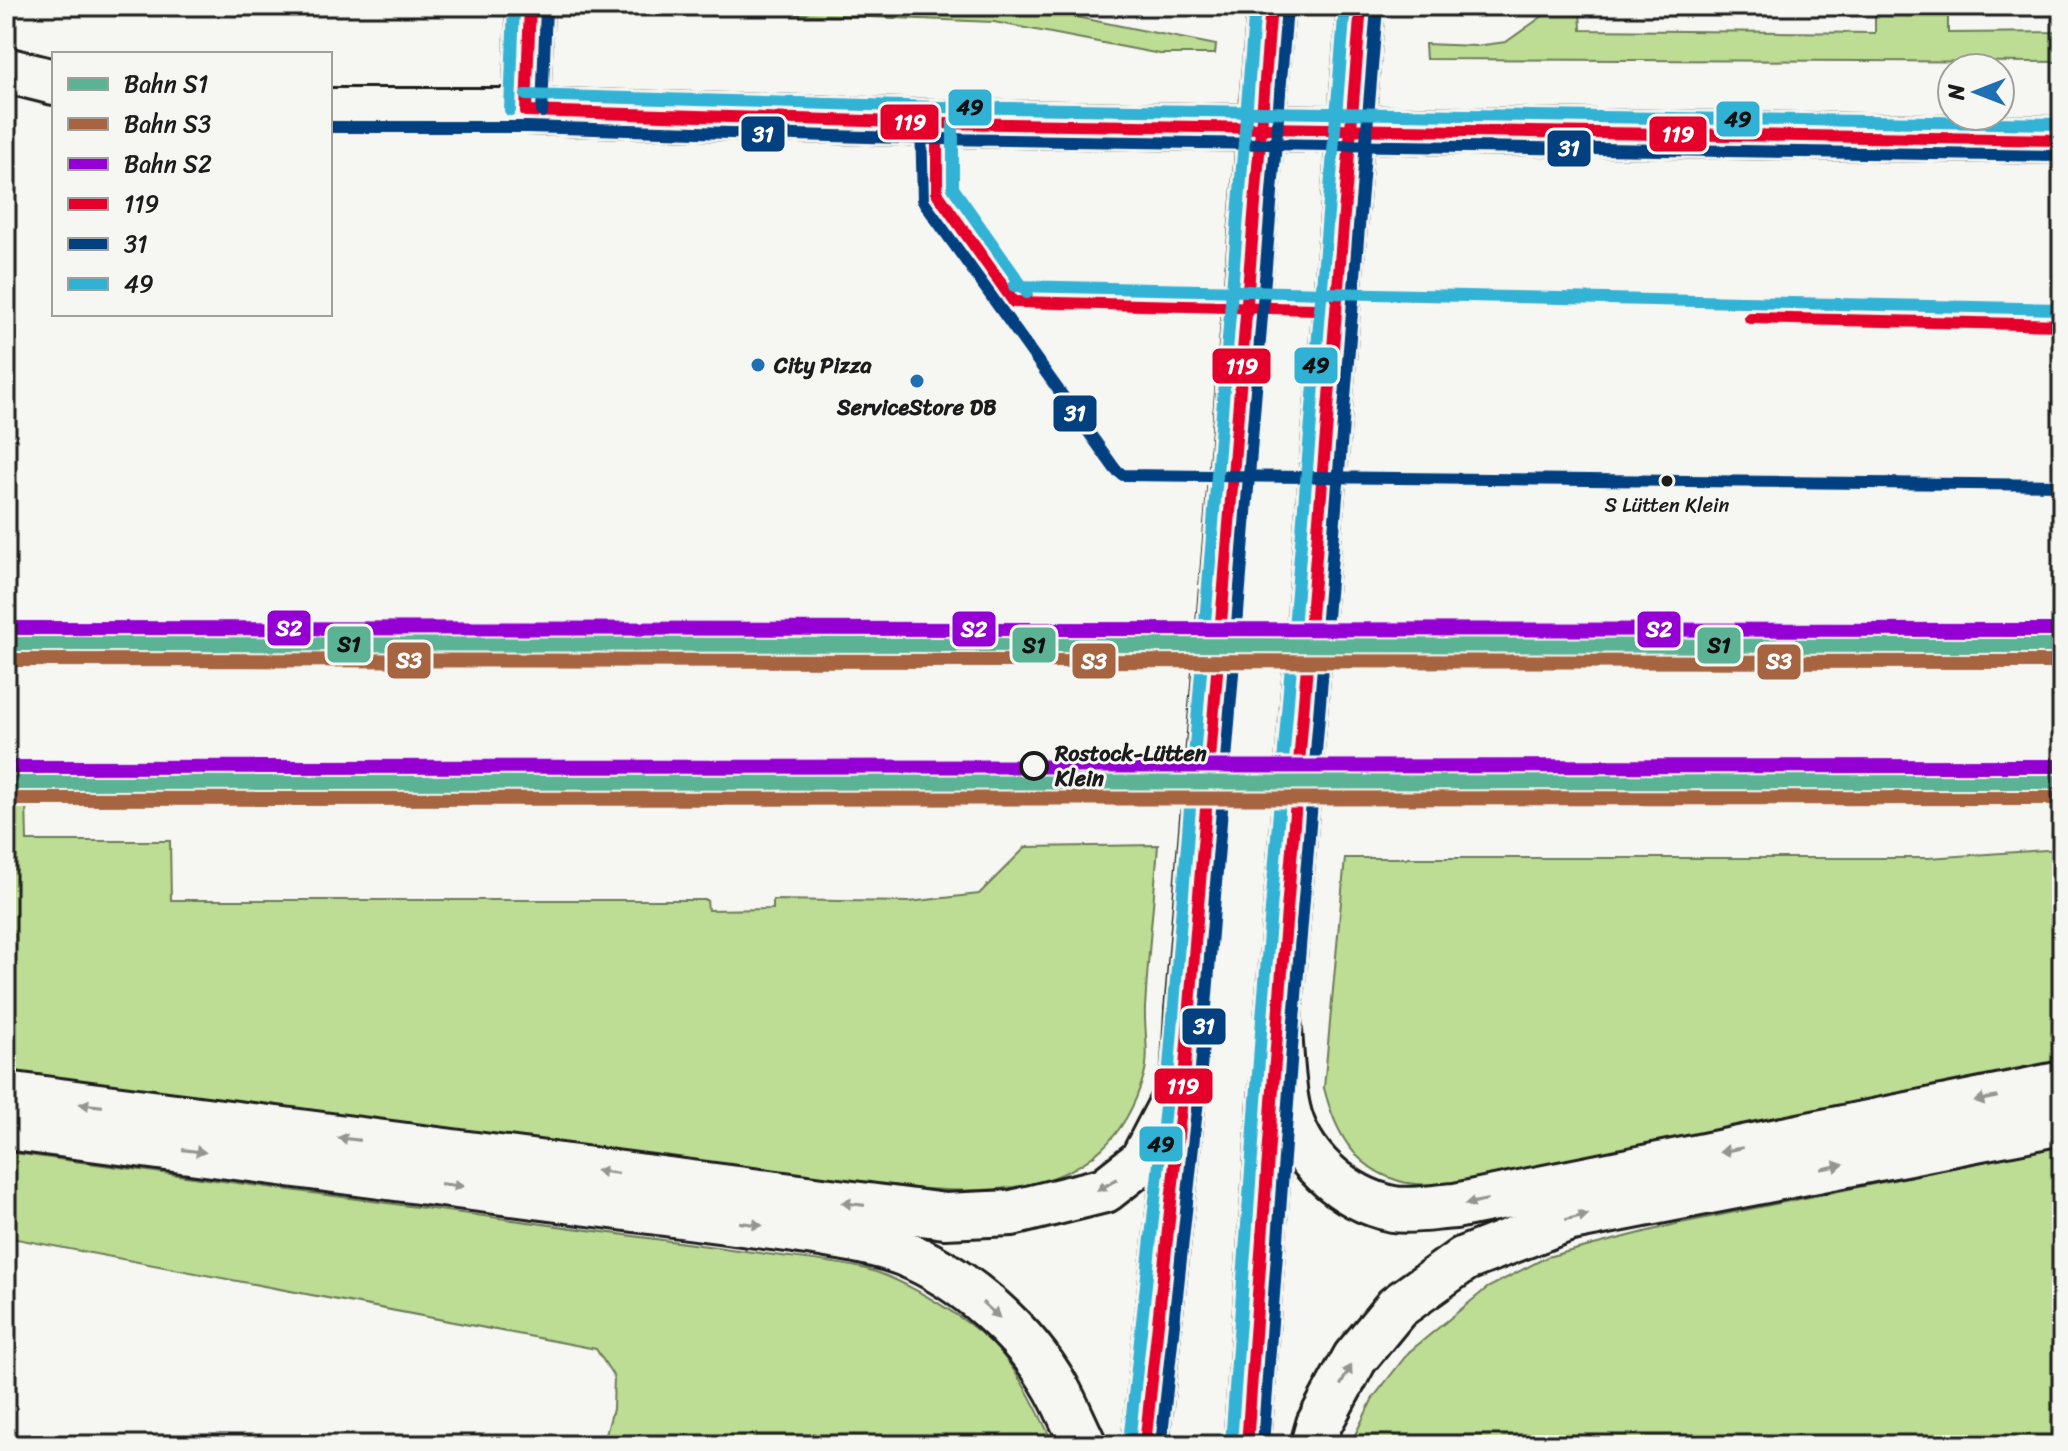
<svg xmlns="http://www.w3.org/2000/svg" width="2068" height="1451" font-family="Sriracha,sans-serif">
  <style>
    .green { fill: #bddc94; stroke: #6c7c58; stroke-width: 2 }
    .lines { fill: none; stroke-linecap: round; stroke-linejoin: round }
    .secondary-casing { stroke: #1c1c1c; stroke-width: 50 }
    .highway-casing { stroke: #1c1c1c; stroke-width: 50 }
    .secondary { stroke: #f6f6f2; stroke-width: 44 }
    .highway { stroke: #f6f6f2; stroke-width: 44 }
    .highway-bridge-casing { stroke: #1c1c1c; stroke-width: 50; stroke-linecap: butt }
    .highway-bridge { stroke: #f6f6f2; stroke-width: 44 }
    .bus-1-casing { stroke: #f6f6f2; stroke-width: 18 }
    .bus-2-casing { stroke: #f6f6f2; stroke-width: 18 }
    .bus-3-casing { stroke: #f6f6f2; stroke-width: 18 }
    .bus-1 { stroke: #e4002b; stroke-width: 12 }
    .bus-2 { stroke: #024080; stroke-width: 12 }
    .bus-3 { stroke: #31b2d5; stroke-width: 12 }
    .rail-1-casing { stroke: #f6f6f2; stroke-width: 20 }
    .rail-2-casing { stroke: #f6f6f2; stroke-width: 20 }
    .rail-3-casing { stroke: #f6f6f2; stroke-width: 20 }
    .rail-1 { stroke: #5bb295; stroke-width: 14 }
    .rail-2 { stroke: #a66540; stroke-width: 14 }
    .rail-3 { stroke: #9400d3; stroke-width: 14 }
    .oneway { fill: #949492 }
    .poi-dot { fill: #1f6fb2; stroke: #f6f6f2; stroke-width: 3 }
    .bus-dot { fill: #1c1c1c; stroke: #f6f6f2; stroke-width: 3 }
    .stop-dot { fill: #f6f6f2; stroke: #1c1c1c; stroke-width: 4 }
    .labels { text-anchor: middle; stroke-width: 6; stroke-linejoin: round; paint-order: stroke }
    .bus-label { font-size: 20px; fill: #1c1c1c; stroke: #f6f6f2 }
    .poi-label { font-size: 22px; font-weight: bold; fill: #1c1c1c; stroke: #f6f6f2; text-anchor: start }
    .stop-label { font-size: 22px; font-weight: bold; fill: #1c1c1c; stroke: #f6f6f2; text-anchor: start }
    .line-badge { stroke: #f6f6f2; stroke-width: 3 }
    .badge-label { font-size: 22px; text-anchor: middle; font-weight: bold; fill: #fff }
    .pale-badge-label { font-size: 22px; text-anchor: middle; font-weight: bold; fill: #111 }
  </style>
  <rect width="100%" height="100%" fill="#f6f6f2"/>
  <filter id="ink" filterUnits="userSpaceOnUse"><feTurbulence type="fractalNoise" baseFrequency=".0125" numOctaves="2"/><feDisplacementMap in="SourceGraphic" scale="16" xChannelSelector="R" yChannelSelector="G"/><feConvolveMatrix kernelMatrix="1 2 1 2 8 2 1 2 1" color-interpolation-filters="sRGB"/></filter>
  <g filter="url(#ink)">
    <g class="green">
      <polygon points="692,6 991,8 1061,14 1216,45 1215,54 1160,54 994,22 698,10"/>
      <polygon points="1557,6 1580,6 1581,30 1875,33 1875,6 1948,6 1948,33 2059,32 2062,6 2062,62 1426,59 1425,44 1476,46 1506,42"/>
      <path d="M26 800 27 841H170L171 900H707L708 910 773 909V900L909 902 979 894 1026 847 1158 845C1154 899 1148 954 1145 1008 1144 1030 1150 1055 1144 1075 1106 1212 970 1194 858 1183L6 1072V801Z"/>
      <path d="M2062 849V1062L1443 1185C1429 1184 1412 1186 1399 1181 1353 1167 1335 1131 1324 1088L1345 858H1928Z"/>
      <polygon points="2062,1146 2062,1445 1350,1445 1373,1398 1409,1352 1487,1288 1547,1257 1676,1224"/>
      <path d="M6 1152 774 1255C805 1259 837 1262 866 1269 904 1279 977 1323 1002 1354 1024 1381 1039 1414 1054 1445H603L613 1409 614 1377 596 1349 6 1237Z"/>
    </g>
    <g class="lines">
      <g class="secondary-casing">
        <g id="secondary">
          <polyline points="6,70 54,82"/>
          <polyline points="330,111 526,111 937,123 2062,140"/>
        </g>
      </g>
      <g class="highway-casing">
        <g id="highway">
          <polyline points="526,111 530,6"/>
          <path d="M1278 1020C1281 1048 1281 1079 1287 1107 1297 1157 1344 1199 1393 1209 1412 1212 1436 1207 1455 1206L2062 1084"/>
          <polyline points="6,1094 945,1216 1012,1213 1105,1190 1142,1161 1184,1080"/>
          <path d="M6 1127 795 1230C831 1236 869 1240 903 1253 963 1277 1026 1333 1057 1389 1067 1407 1075 1427 1084 1445"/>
          <polyline points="1145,1445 1184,1080 1188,1012"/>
          <polyline points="1247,1445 1273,1086"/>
          <polyline points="1313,1445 1319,1424 1355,1358 1397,1307 1464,1259 1567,1219 2062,1122"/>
        </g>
      </g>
      <use href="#secondary" class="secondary"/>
      <use href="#highway" class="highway"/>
      <g class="highway-bridge-casing">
        <g id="highway-bridge">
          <polyline points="1188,1012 1271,6"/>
          <polyline points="1278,1020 1361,6"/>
        </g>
      </g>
      <use href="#highway-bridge" class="highway-bridge"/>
      <g class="bus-1-casing">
        <g id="bus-1">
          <polyline points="526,111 937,123 2062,140"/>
          <polyline points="526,111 530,6"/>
          <polyline points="937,123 937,193 1014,302"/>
          <polyline points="1014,302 1316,309"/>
          <polyline points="1750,318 2062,325"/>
          <polyline points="1145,1445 1184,1080 1271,6"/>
          <polyline points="1247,1445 1278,1020 1361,6"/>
        </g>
      </g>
      <g class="bus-2-casing">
        <g id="bus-2">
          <polyline points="542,112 546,7"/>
          <polyline points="921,123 923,201 1115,469 1123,475 2062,485"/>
          <polyline points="330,127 526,127 937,139 2062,156"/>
          <polyline points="1161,1445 1200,1081 1287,7"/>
          <polyline points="1263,1445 1294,1021 1377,7"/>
        </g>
      </g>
      <g class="bus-3-casing">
        <g id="bus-3">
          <polyline points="526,95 937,107 2062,124"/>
          <polyline points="510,110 514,6"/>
          <polyline points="953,123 953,188 1027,293"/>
          <polyline points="1014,286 2062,309"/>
          <polyline points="1129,1443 1168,1079 1255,6"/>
          <polyline points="1231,1444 1262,1019 1345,6"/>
        </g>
      </g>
      <use href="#bus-1" class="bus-1"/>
      <use href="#bus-2" class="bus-2"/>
      <use href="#bus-3" class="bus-3"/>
      <g class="rail-1-casing">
        <g id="rail-1">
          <polyline points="6,644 2062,646"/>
          <polyline points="6,783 2062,782"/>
        </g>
      </g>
      <g class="rail-2-casing">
        <g id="rail-2">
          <polyline points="6,660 2062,662"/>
          <polyline points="6,799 2062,798"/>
        </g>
      </g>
      <g class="rail-3-casing">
        <g id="rail-3">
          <polyline points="6,628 2062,630"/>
          <polyline points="6,767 2062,766"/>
        </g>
      </g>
      <use href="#rail-1" class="rail-1"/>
      <use href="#rail-2" class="rail-2"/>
      <use href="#rail-3" class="rail-3"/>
    </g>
    <defs><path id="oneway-solid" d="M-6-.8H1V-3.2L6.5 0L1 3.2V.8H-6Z" transform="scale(2)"/></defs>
    <g class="oneway">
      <use href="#oneway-solid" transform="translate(1986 1099) rotate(169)"/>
      <use href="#oneway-solid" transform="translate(91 1105) rotate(-173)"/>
      <use href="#oneway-solid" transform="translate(349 1139) rotate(-173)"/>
      <use href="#oneway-solid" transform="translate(1731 1150) rotate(169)"/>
      <use href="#oneway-solid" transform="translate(194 1151) rotate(7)"/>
      <use href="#oneway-solid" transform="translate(1832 1167) rotate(-11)"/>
      <use href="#oneway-solid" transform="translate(607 1172) rotate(-173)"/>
      <use href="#oneway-solid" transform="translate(452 1185) rotate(7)"/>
      <use href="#oneway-solid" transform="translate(1107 1185) rotate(150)"/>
      <use href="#oneway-solid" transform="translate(1476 1202) rotate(168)"/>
      <use href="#oneway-solid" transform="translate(853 1204) rotate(-173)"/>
      <use href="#oneway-solid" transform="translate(1577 1217) rotate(-13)"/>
      <use href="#oneway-solid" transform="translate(751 1224) rotate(8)"/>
      <use href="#oneway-solid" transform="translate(991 1310) rotate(42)"/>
      <use href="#oneway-solid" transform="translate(1346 1375) rotate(-62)"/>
    </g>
  </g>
  <g class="poi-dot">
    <circle cx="758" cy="365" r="8"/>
    <circle cx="917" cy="381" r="8"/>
  </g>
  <circle class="bus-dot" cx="1667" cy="481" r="7"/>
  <circle class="stop-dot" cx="1034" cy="766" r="13"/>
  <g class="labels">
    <g class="bus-label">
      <text x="1667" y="512">S Lütten Klein</text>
    </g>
    <g class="poi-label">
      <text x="774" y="373">City Pizza</text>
      <text x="917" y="415" text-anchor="middle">ServiceStore DB</text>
    </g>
    <g class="stop-label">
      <text x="1055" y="761">Rostock-Lütten<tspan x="1055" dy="25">Klein</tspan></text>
    </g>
  </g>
  <g class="line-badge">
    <rect x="947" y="88" width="46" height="39" rx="8" fill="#31b2d5"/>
    <rect x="1715" y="100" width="46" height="38" rx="8" fill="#31b2d5"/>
    <rect x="879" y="103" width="61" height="38" rx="8" fill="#e4002b"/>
    <rect x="740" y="115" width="46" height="38" rx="8" fill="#024080"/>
    <rect x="1648" y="115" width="60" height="38" rx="8" fill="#e4002b"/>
    <rect x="1546" y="129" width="46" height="39" rx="8" fill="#024080"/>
    <rect x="1293" y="346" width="46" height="39" rx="8" fill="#31b2d5"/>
    <rect x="1211" y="347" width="61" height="38" rx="8" fill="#e4002b"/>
    <rect x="1052" y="394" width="46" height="39" rx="8" fill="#024080"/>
    <rect x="266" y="609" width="46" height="38" rx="8" fill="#9400d3"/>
    <rect x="951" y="610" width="46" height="38" rx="8" fill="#9400d3"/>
    <rect x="1636" y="610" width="46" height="39" rx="8" fill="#9400d3"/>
    <rect x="326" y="625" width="46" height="39" rx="8" fill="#5bb295"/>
    <rect x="1011" y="626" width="46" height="38" rx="8" fill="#5bb295"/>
    <rect x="1696" y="626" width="46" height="39" rx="8" fill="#5bb295"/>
    <rect x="386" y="641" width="46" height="39" rx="8" fill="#a66540"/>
    <rect x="1071" y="642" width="46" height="38" rx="8" fill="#a66540"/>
    <rect x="1756" y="643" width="46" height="38" rx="8" fill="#a66540"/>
    <rect x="1181" y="1007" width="46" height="39" rx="8" fill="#024080"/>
    <rect x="1153" y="1067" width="61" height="38" rx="8" fill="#e4002b"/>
    <rect x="1138" y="1125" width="46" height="38" rx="8" fill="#31b2d5"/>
  </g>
  <g class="badge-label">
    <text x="910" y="130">119</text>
    <text x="763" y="142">31</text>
    <text x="1678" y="142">119</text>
    <text x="1569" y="156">31</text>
    <text x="1242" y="374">119</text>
    <text x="1075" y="421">31</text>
    <text x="289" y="636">S2</text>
    <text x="974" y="637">S2</text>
    <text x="1659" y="637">S2</text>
    <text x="409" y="668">S3</text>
    <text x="1094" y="669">S3</text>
    <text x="1779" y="669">S3</text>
    <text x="1204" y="1034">31</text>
    <text x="1183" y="1094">119</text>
  </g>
  <g class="pale-badge-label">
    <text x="970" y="115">49</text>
    <text x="1738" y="127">49</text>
    <text x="1316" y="373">49</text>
    <text x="349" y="652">S1</text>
    <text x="1034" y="653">S1</text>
    <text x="1719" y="653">S1</text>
    <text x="1161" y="1152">49</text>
  </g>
  <rect width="2068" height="1451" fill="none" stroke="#f6f6f2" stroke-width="32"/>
  <rect x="16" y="16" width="2036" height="1419" fill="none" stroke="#1c1c1c" stroke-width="3" filter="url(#ink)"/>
  <rect x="52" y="52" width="280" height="264" fill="#f6f6f2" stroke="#9f9f9c" stroke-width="2"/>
  <rect x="68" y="78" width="40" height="12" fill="#5bb295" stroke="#9f9f9c" stroke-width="2"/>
  <text x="124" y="92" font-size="24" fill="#1c1c1c">Bahn S1</text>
  <rect x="68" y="118" width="40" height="12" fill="#a66540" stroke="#9f9f9c" stroke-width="2"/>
  <text x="124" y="132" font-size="24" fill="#1c1c1c">Bahn S3</text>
  <rect x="68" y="158" width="40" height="12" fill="#9400d3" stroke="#9f9f9c" stroke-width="2"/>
  <text x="124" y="172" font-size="24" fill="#1c1c1c">Bahn S2</text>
  <rect x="68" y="198" width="40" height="12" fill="#e4002b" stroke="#9f9f9c" stroke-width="2"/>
  <text x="124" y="212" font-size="24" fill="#1c1c1c">119</text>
  <rect x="68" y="238" width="40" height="12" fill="#024080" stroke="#9f9f9c" stroke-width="2"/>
  <text x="124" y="252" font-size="24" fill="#1c1c1c">31</text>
  <rect x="68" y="278" width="40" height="12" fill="#31b2d5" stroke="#9f9f9c" stroke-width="2"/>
  <text x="124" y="292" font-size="24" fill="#1c1c1c">49</text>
  <g transform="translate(1976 92) rotate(270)"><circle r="38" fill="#f6f6f2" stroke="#9f9f9c" stroke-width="2"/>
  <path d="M0-6L14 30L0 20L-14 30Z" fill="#1f6fb2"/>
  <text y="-12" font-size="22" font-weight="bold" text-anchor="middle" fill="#1c1c1c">N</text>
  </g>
</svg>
